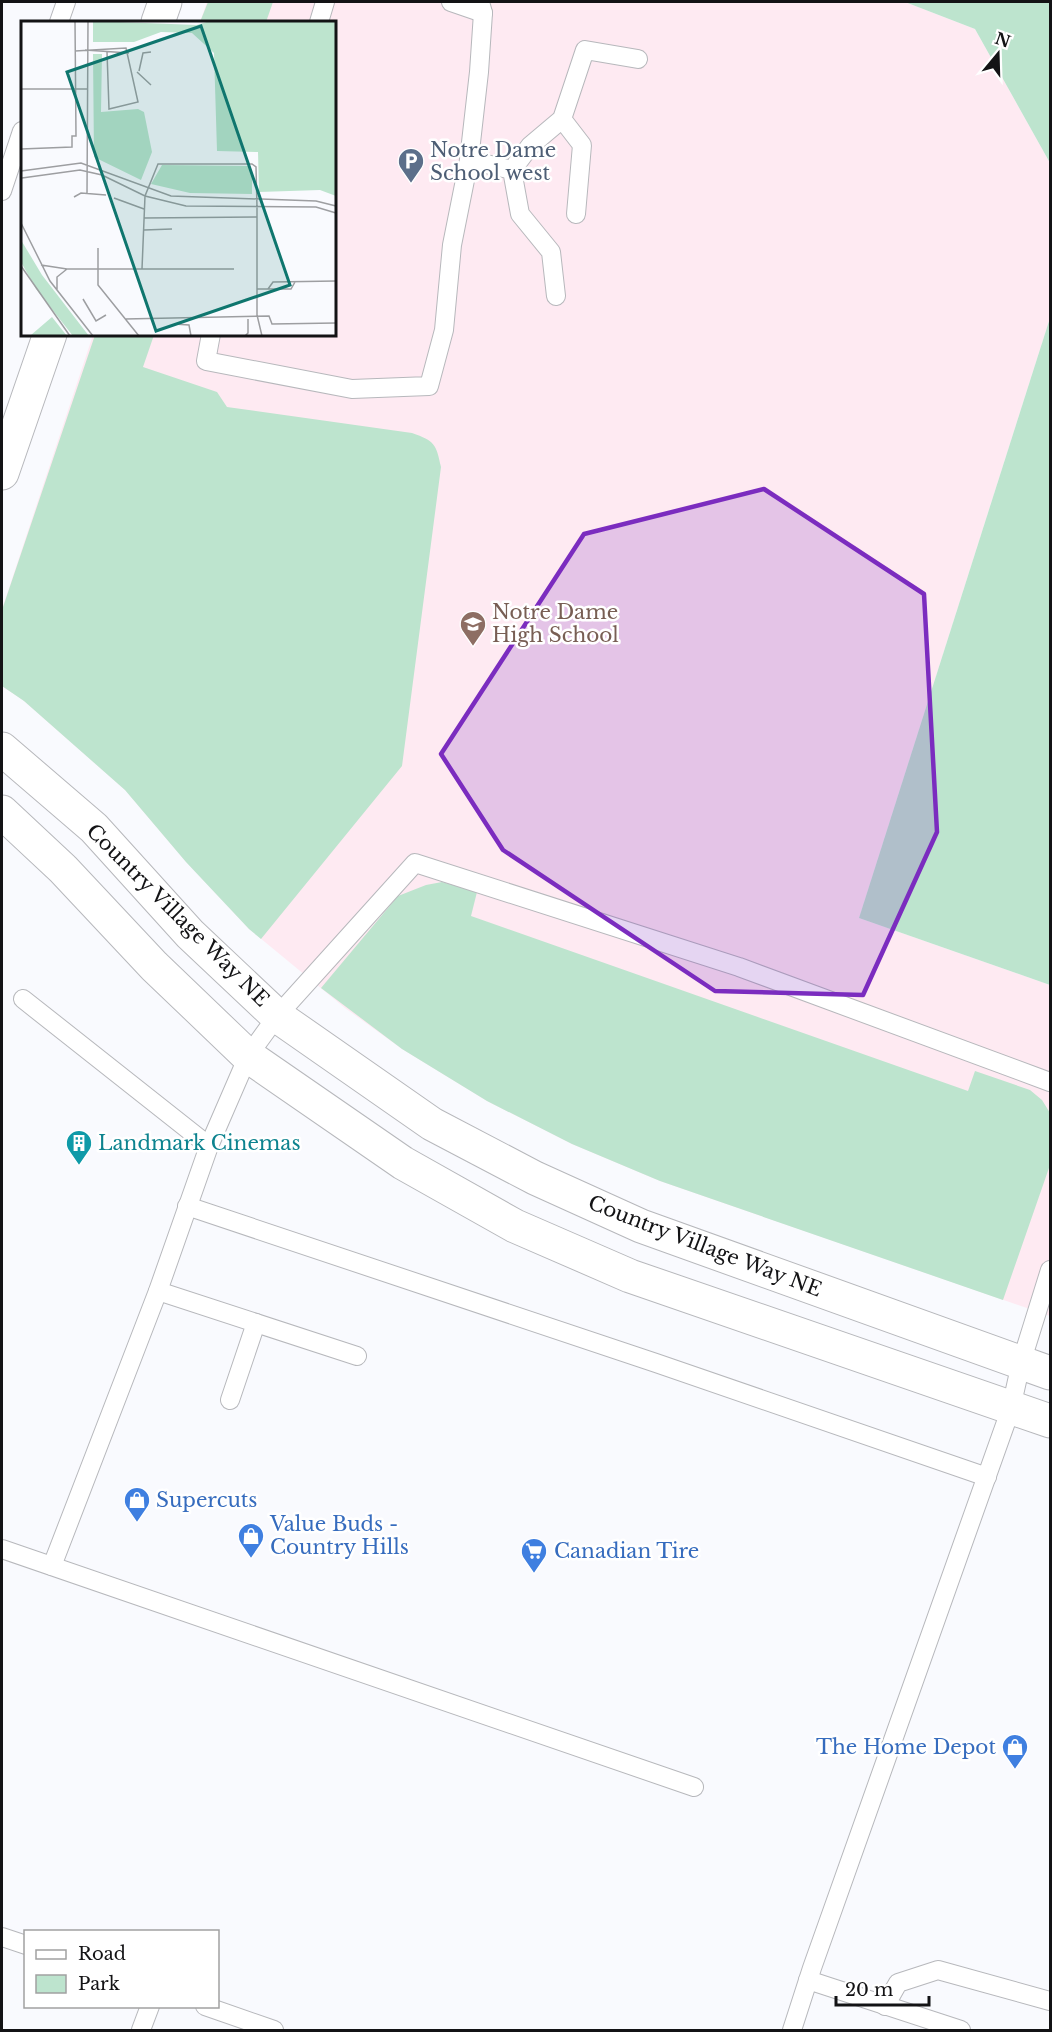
<svg xmlns="http://www.w3.org/2000/svg" width="1052" height="2032" font-family="'Libre Baskerville',serif">
  <style>
    .education { fill: #feeaf2 }
    .green { fill: #bde4ce }
    .lines { fill: none; stroke-linecap: round; stroke-linejoin: round }
    .service-casing { stroke: #b7b8bc; stroke-width: 20 }
    .tertiary-casing { stroke: #b7b8bc; stroke-width: 35 }
    .service { stroke: #fff; stroke-width: 18 }
    .tertiary { stroke: #fff; stroke-width: 33 }
    .marked { fill: #7b2cbf; fill-opacity: 0.2; stroke: #7b2cbf; stroke-width: 4.5; stroke-linejoin: round }
    .labels { text-anchor: middle; stroke-width: 5; stroke-linejoin: round; paint-order: stroke }
    .service-label { font-size: 20px; fill: #4e5e75; stroke: #fff; text-anchor: start }
    .education-label { font-size: 20px; fill: #785e54; stroke: #fff; text-anchor: start }
    .street-label { font-size: 20px; fill: #131315; stroke: #fff }
    .culture-label { font-size: 20px; fill: #0d838f; stroke: #fff; text-anchor: start }
    .shop-label { font-size: 20px; fill: #366cbe; stroke: #fff; text-anchor: start }
    .inset-road { fill: none; stroke: #9d9ea1; stroke-width: 1.5 }
    .view { fill: #0f766e; fill-opacity: 0.15; stroke: #0f766e; stroke-width: 3 }
    .inset-edge { fill: none; stroke: #131315; stroke-width: 3 }
  </style>
  <rect width="100%" height="100%" fill="#f9fafe"/>
  <polygon class="education" points="207,2 905,2 975,29 1050,163 1050,318 859,918 1050,985 1050,1316 660,1181 572,1144 487,1101 402,1049 345,1008 249,929 186,862 125,790 24,701 2,686 2,609 93,335 334,334 334,22 200,22"/>
  <g class="green">
    <polygon points="208,2 273,2 266,22 200,22"/>
    <polygon points="905,2 1050,2 1050,163 975,29"/>
    <polygon points="1050,318 1050,985 859,918"/>
    <path d="M95 335H154L143 367 217 392 227 407 412 433C435 441 436 444 441 467L402 766 261 939 249 929 186 862 125 790 24 701 2 686V610Z"/>
    <polygon points="442,882 477,892 471,916 968,1091 975,1071 1030,1090 1042,1100 1050,1113 1050,1165 1003,1300 660,1181 572,1144 487,1101 402,1049 321,988 398,896 426,885"/>
  </g>
  <g class="lines">
    <g class="service-casing">
      <g id="service">
        <polyline points="451,2 483,13"/>
        <polyline points="59,22 66,2"/>
        <polyline points="319,22 325,2"/>
        <polyline points="562,119 582,145 576,214"/>
        <polyline points="469,160 512,170 520,214 551,252 556,296"/>
        <polyline points="512,170 530,146 562,119 585,50 638,59"/>
        <polyline points="2,191 22,131"/>
        <polyline points="211,334 206,361 352,389 429,386 444,330 452,245 469,160 479,72 483,13 480,2"/>
        <polyline points="23,999 209,1146"/>
        <polyline points="187,1206 656,1363 987,1477"/>
        <polyline points="158,1291 357,1356"/>
        <polyline points="230,1400 256,1323"/>
        <polyline points="2,1549 694,1787"/>
        <polyline points="52,1566 158,1291 209,1146 248,1056 277,1016 415,863 739,967 1050,1082"/>
        <polyline points="2,1937 26,1945"/>
        <polyline points="808,1980 961,2030"/>
        <polyline points="205,2006 274,2030"/>
        <polyline points="885,2006 898,1983 938,1970 1050,2001"/>
        <polyline points="141,2030 150,2006"/>
        <polyline points="792,2030 812,1968 1011,1408 1021,1363 1050,1270"/>
      </g>
    </g>
    <g class="tertiary-casing">
      <g id="tertiary">
        <polyline points="158,22 165,2"/>
        <polyline points="2,473 50,334"/>
        <polyline points="2,749 94,828 190,934 277,1016 432,1124 535,1178 641,1226 1050,1373"/>
        <polyline points="2,812 63,869 154,966 248,1056 403,1163 515,1226 630,1276 1050,1421"/>
      </g>
    </g>
    <use href="#service" class="service"/>
    <use href="#tertiary" class="tertiary"/>
  </g>
  <path class="marked" d="M764 489 924 594 937 832 863 995 715 991 503 850 441 754 584 534Z"/>
  <defs>
    <g id="parking-pin" transform="scale(1.35)"><path d="M0 17L-7.5 6A9.5 9.5 0 1 1 7.5 6Z" fill="#5c6f8a" stroke="#fff"/><path d="M-3.5-5.5H1a3.5 3.5 0 0 1 0 7H-1V5.5H-3.5ZM-1-3.4V-.6H.8a1.4 1.4 0 0 0 0-2.8Z" fill="#fff"/></g>
    <g id="school-pin" transform="scale(1.35)"><path d="M0 17L-7.5 6A9.5 9.5 0 1 1 7.5 6Z" fill="#8d6e63" stroke="#fff"/><path d="M0-5L7-2L0 1L-7-2ZM-4 1L0 2.5L4 1V4Q0 6-4 4Z" fill="#fff"/></g>
    <g id="building-pin" transform="scale(1.35)"><path d="M0 17L-7.5 6A9.5 9.5 0 1 1 7.5 6Z" fill="#0f9aa8" stroke="#fff"/><path d="M-4-6H4V6H1V3H-1V6H-4ZM-2.5-4.3h1.7v1.8h-1.7ZM.8-4.3h1.7v1.8H.8ZM-2.5-1h1.7V.8h-1.7ZM.8-1h1.7V.8H.8Z" fill="#fff"/></g>
    <g id="shop-pin" transform="scale(1.35)"><path d="M0 17L-7.5 6A9.5 9.5 0 1 1 7.5 6Z" fill="#3f7fe0" stroke="#fff"/><path d="M-5-2.5h2.3a2.7 3.5 0 0 1 5.4 0H5L5.5 6h-11ZM-1.5-2.5h3a1.5 2.3 0 0 0-3 0Z" fill="#fff"/></g>
    <g id="supermarket-pin" transform="scale(1.35)"><path d="M0 17L-7.5 6A9.5 9.5 0 1 1 7.5 6Z" fill="#3f7fe0" stroke="#fff"/><path d="M-6-5.5h2.5l.6 2H6L4.5 2H-2.5L-4.4-4H-6ZM-1.5 3.2a1.3 1.3 0 1 0 .1 0ZM3 3.2a1.3 1.3 0 1 0 .1 0Z" fill="#fff"/></g>
  </defs>
  <g fill-rule="evenodd">
    <use href="#parking-pin" x="411" y="161"/>
    <use href="#school-pin" x="473" y="624"/>
    <use href="#building-pin" x="79" y="1143"/>
    <use href="#shop-pin" x="137" y="1500"/>
    <use href="#shop-pin" x="251" y="1536"/>
    <use href="#supermarket-pin" x="534" y="1551"/>
    <use href="#shop-pin" x="1015" y="1747"/>
  </g>
  <g class="labels">
    <g class="service-label">
      <text x="430" y="157">Notre Dame<tspan x="430" dy="23">School west</tspan></text>
    </g>
    <g class="education-label">
      <text x="492" y="619">Notre Dame<tspan x="492" dy="23">High School</tspan></text>
    </g>
    <g class="street-label">
      <text transform="translate(178 915) rotate(45)" y="7">Country Village Way NE</text>
      <text transform="translate(705 1246) rotate(21)" y="7">Country Village Way NE</text>
    </g>
    <g class="culture-label">
      <text x="98" y="1150">Landmark Cinemas</text>
    </g>
    <g class="shop-label">
      <text x="156" y="1507">Supercuts</text>
      <text x="270" y="1531">Value Buds -<tspan x="270" dy="23">Country Hills</tspan></text>
      <text x="554" y="1558">Canadian Tire</text>
      <text x="996" y="1754" text-anchor="end">The Home Depot</text>
    </g>
  </g>
  <g transform="translate(21 21)">
    <rect width="315" height="315" fill="#f9fafe"/>
    <path d="M72 0 176 4 189 0H315V175L299 169 238 171 237 131 196 130 193 32 171 12 140 11 113 21H72ZM72 33H81L80 91 117 88 123 91 131 131 120 159 73 136ZM141 144 227 145 231 152V173L169 172 130 163ZM0 219 21 254 68 315H52L15 268 0 241ZM31 296 46 315H0L10 314Z" fill="#bde4ce"/>
    <path class="inset-road" d="M64 29 108 32M54 30 105 27 117 81 88 88 86 31M118 50 122 32 130 31M116 51 130 64M0 68H67M0 128 51 126V115H55L54 0M0 150 60 142 150 175 295 180 315 185M1 157 59 149 81 154 124 175 165 185 295 186 315 192M66 173 67 0M53 176 60 172 85 174M93 177 123 188M123 197 236 196M0 202 29 260 72 315M123 209 151 208M77 227V264L118 315M20 244 46 248H213M0 245 49 315M121 248 124 175 137 143H231L235 146 236 186V294L241 315M236 268H270L274 261M247 268 252 261 315 260M36 269V256L46 248M62 278 75 300 85 294M104 298 248 295 251 303 315 302M153 303 168 304 170 315M224 315 227 312V298"/>
    <path class="view" d="M180 5 269 264 135 310 46 51Z"/>
    <rect width="315" height="315" class="inset-edge"/>
  </g>
  <rect width="1052" height="2032" fill="none" stroke="#131315" stroke-width="6"/>
  <rect x="24" y="1930" width="195" height="78" fill="#ffffff" stroke="#a1a1a1" stroke-width="1.5"/>
  <rect x="36" y="1950" width="30" height="9" fill="#ffffff" stroke="#a1a1a1" stroke-width="1.5"/>
  <text x="78" y="1960" font-size="18" fill="#131315">Road</text>
  <rect x="36" y="1975" width="30" height="18" fill="#bde4ce" stroke="#a1a1a1" stroke-width="1.5"/>
  <text x="78" y="1990" font-size="18" fill="#131315">Park</text>
  <g transform="translate(998 54) rotate(19)" stroke="#ffffff" stroke-width="4.5" paint-order="stroke">
  <path d="M0-4.5L10 22L0 15L-10 22Z" fill="#131315"/>
  <text y="-9" font-size="16" font-weight="bold" text-anchor="middle" fill="#131315">N</text>
  </g>
  <path d="M836 1996v9h93v-9" fill="none" stroke="#131315" stroke-width="3"/>
  <text x="845" y="1996" font-size="18" fill="#131315" stroke="#ffffff" stroke-width="4.5" paint-order="stroke">20 m</text>
</svg>
